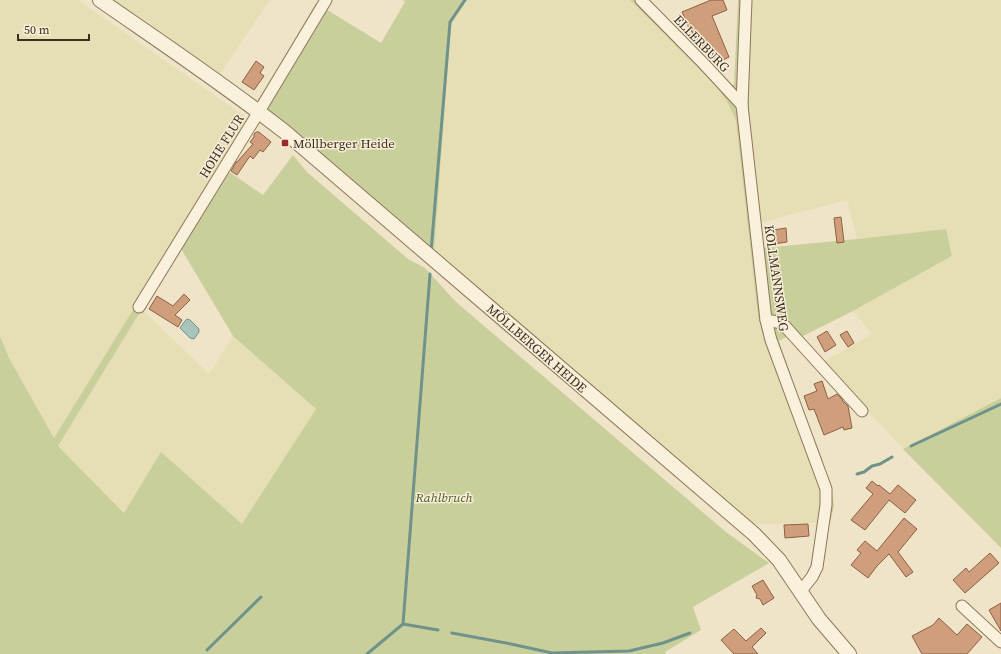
<svg xmlns="http://www.w3.org/2000/svg" width="1001" height="654" font-family="'Source Serif 4',serif">
  <style>
    .farmland { fill: #e6deb5 }
    .green { fill: #c9cf9b; fill-rule: evenodd }
    .water { fill: #a9c4bc; stroke: #6f938a }
    .lines { fill: none; stroke-linecap: round; stroke-linejoin: round }
    .stream { stroke: #6f938a; stroke-width: 3 }
    .building { fill: #cf9f7d; stroke: #8d5f41 }
    .minor-casing { stroke: #8d765c; stroke-width: 13 }
    .tertiary-casing { stroke: #8d765c; stroke-width: 16 }
    .minor { stroke: #faf1dc; stroke-width: 11 }
    .tertiary { stroke: #faf1dc; stroke-width: 14 }
    .poi-dot { fill: #9e2a2b; stroke: #f7eed8; stroke-width: 1.5 }
    .labels { text-anchor: middle; stroke-width: 3; stroke-linejoin: round; paint-order: stroke }
    .street-label { font-size: 13px; fill: #3d2e20; stroke: #f7eed8 }
    .poi-label { font-size: 13px; fill: #3d2e20; stroke: #f7eed8; text-anchor: start }
    .park-label { font-size: 13px; font-style: italic; fill: #4d5a26; stroke: #f7eed8 }
  </style>
  <rect width="100%" height="100%" fill="#f0e4c8"/>
  <g class="farmland">
    <polygon points="0,0 78,0 250,120 54,438 9,358 0,336"/>
    <polygon points="114,0 270,0 220,74"/>
    <polygon points="467,0 630,0 715,85 728,103 736,121 758,316 765,344 820,488 820,502 818,523 750,524 434,252 451,24"/>
    <polygon points="750,0 1001,0 1001,398 903,449 823,362 872,334 853,311 952,256 945,229 857,239 847,200 759,223 748,102"/>
    <polygon points="142,309 209,374 233,336 316,409 208,579 128,506 125,513 58,446"/>
  </g>
  <g class="green">
    <polygon points="403,0 467,0 451,24 434,252 258,102 316,3 381,43 405,2"/>
    <polygon points="630,0 645,0 732,86 734,84 738,0 750,0 748,102 759,223 763,248 857,239 946,229 952,256 853,311 795,340 790,335 779,341 808,424 819,450 832,492 834,506 830,523 818,523 820,502 820,488 765,344 758,316 736,121 728,103 715,85"/>
    <path d="M250 120 228 171 263 195 293 155 307 172 408 259 425 268 456 302 726 532 769 563 693 607 701 630 665 652 666 654H0V336L9 358 54 438ZM180 247 233 336 316 409 242 524 161 452 124 513 58 446Z"/>
    <polygon points="1001,398 1001,548 903,449"/>
  </g>
  <polygon class="water" points="187,319 190,320 199,329 199,332 194,339 190,338 180,328 185,321"/>
  <g class="lines">
    <g class="stream">
      <polyline points="431,252 450,22 465,0"/>
      <polyline points="911,446 1001,404"/>
      <polyline points="857,474 864,472 872,466 880,464 892,457"/>
      <polyline points="403,624 438,630"/>
      <polyline points="452,633 511,644 552,653 629,651 663,643 690,633"/>
      <polyline points="207,650 261,597"/>
      <polyline points="367,654 403,624 430,274"/>
    </g>
  </g>
  <g class="building">
    <polygon points="711,0 723,0 727,10 712,16 729,57 721,61 720,58 715,60 708,43 698,47 690,27 689,28 682,12"/>
    <polygon points="256,61 264,67 260,73 264,76 254,90 242,82"/>
    <polygon points="256,132 259,132 271,142 263,152 260,150 253,159 250,156 237,175 231,171 236,162 237,162 253,144 250,142 254,137 254,134"/>
    <polygon points="841,217 844,242 837,243 834,218"/>
    <polygon points="786,228 787,242 774,244 773,230"/>
    <polygon points="184,294 190,300 175,315 182,320 178,327 149,309 157,296 173,306"/>
    <polygon points="827,331 836,345 825,352 817,337"/>
    <polygon points="847,331 854,343 848,347 840,335"/>
    <polygon points="822,381 828,399 837,394 842,399 843,402 844,402 848,406 852,428 844,430 843,427 824,435 814,409 809,410 804,396 817,391 814,384"/>
    <polygon points="872,481 878,486 879,485 890,494 898,485 916,500 905,513 889,500 865,530 851,520 873,494 866,488"/>
    <polygon points="904,518 917,529 898,552 913,572 906,577 889,554 877,566 868,578 851,565 861,553 857,550 865,541 877,551"/>
    <polygon points="808,524 809,536 785,538 784,525"/>
    <polygon points="990,553 999,563 965,593 953,580 966,568 969,572"/>
    <polygon points="763,580 774,598 763,605 760,599 756,598 757,595 752,586"/>
    <polygon points="1001,603 1001,631 989,610"/>
    <polygon points="939,618 957,635 967,624 982,637 967,654 922,654 912,636 933,625"/>
    <polygon points="761,628 766,633 752,647 758,654 734,654 721,640 734,629 746,641"/>
  </g>
  <g class="lines">
    <g class="minor-casing">
      <g id="minor">
        <polyline points="641,0 704,64 742,105"/>
        <polyline points="746,0 742,105 766,320 771,340 826,489 826,505 817,567 812,577 800,592"/>
        <polyline points="139,307 255,118 326,0"/>
        <polyline points="766,320 782,323 862,411"/>
        <polyline points="962,606 1001,642"/>
      </g>
    </g>
    <g class="tertiary-casing">
      <path id="tertiary" d="M100 0C162 43 225 85 285 132L754 534 779 560 819 619 849 654"/>
    </g>
    <use href="#minor" class="minor"/>
    <use href="#tertiary" class="tertiary"/>
  </g>
  <rect class="poi-dot" x="281" y="139" width="8" height="8" rx="2"/>
  <g class="labels">
    <g class="street-label">
      <text transform="translate(702 43) rotate(46)" y="5">ELLERBURG</text>
      <text transform="translate(221 146) rotate(-58)" y="5">HOHE FLUR</text>
      <text transform="translate(777 278) rotate(82)" y="5">KOLLMANNSWEG</text>
      <text transform="translate(537 348) rotate(41)" y="5">MÖLLBERGER HEIDE</text>
    </g>
    <g class="poi-label">
      <text x="293" y="148">Möllberger Heide</text>
    </g>
    <g class="park-label">
      <text x="444" y="502">Rahlbruch</text>
    </g>
  </g>
  <path d="M18 34v6h71v-6" fill="none" stroke="#3d2e20" stroke-width="2"/>
  <text x="24" y="34" font-size="12" fill="#3d2e20" stroke="#f7eed8" stroke-width="3" paint-order="stroke">50 m</text>
</svg>
